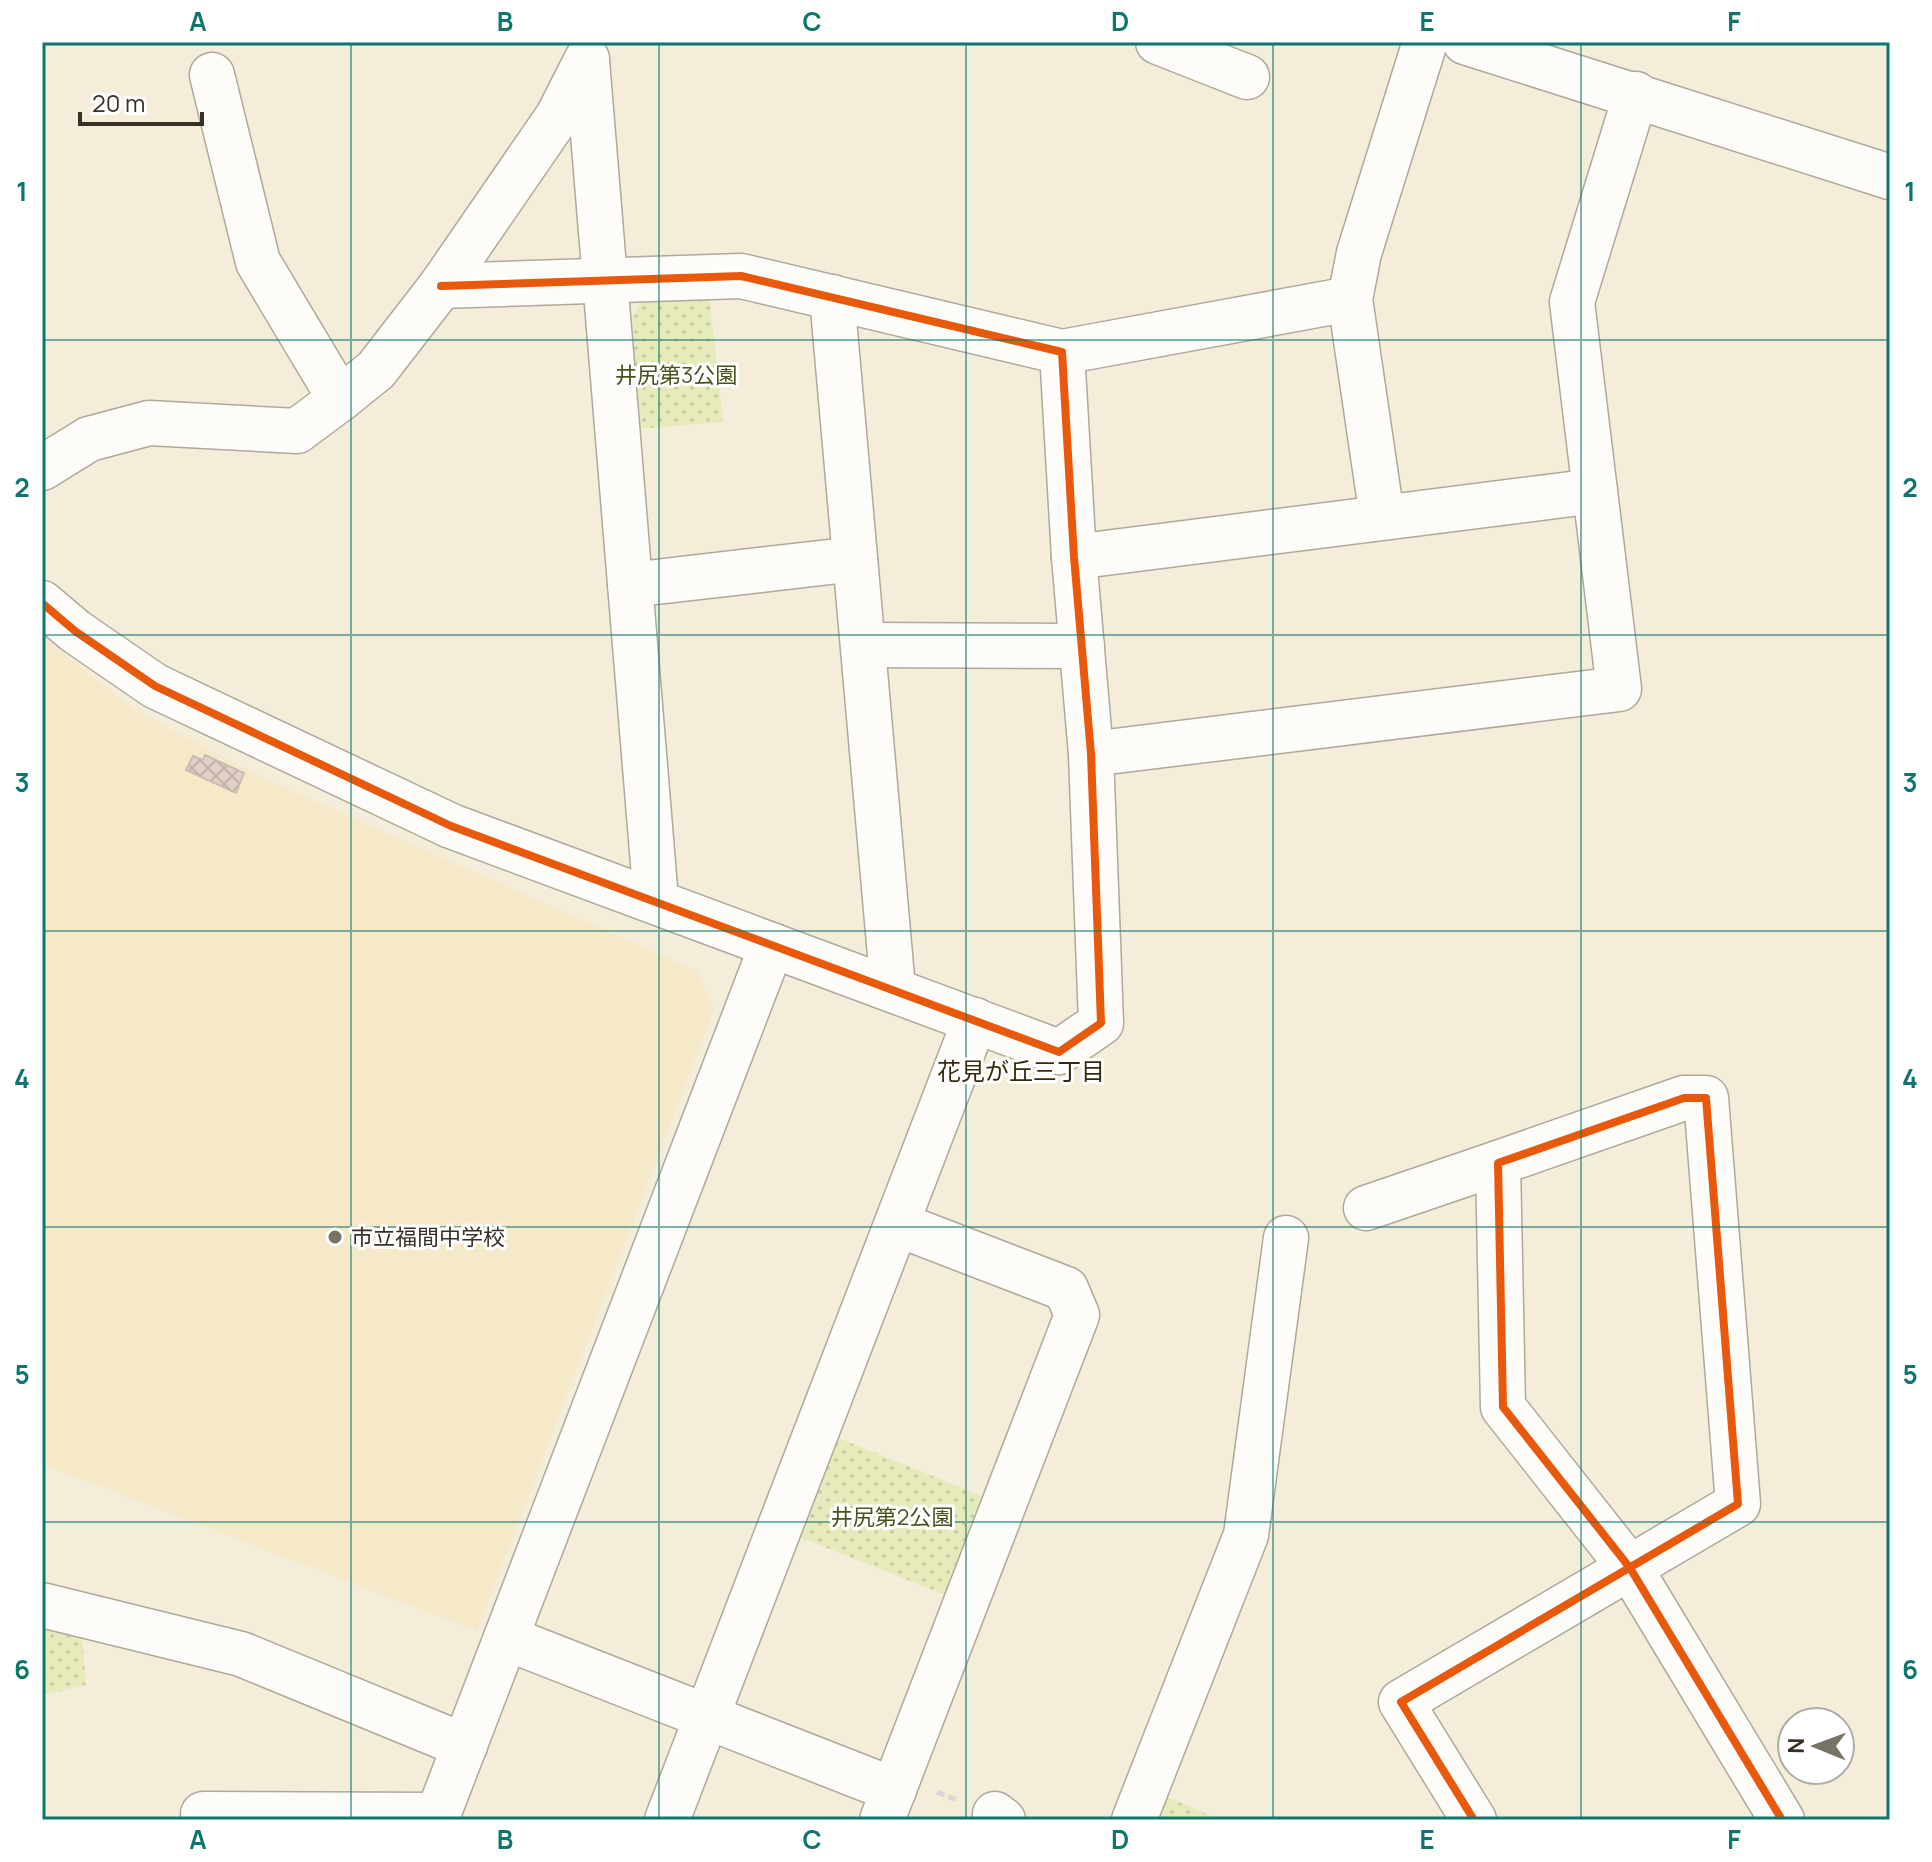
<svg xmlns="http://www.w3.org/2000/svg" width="1932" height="1862" font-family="Manrope,'Noto Sans JP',sans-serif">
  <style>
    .built { fill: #f5e9c9 }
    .park { fill: url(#park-dots) }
    .building { fill: url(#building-cross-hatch); stroke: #c7bdb3; stroke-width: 2 }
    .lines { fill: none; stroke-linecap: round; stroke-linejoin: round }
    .minor-casing { stroke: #afa99b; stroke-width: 47 }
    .path { stroke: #dbd9d4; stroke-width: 5; stroke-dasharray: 8 4; stroke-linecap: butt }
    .minor { stroke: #fdfcf9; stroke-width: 44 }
    .cycleway-casing { stroke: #fff; stroke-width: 13 }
    .cycleway { stroke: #e8590c; stroke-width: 8 }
    .grid { fill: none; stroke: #0f766e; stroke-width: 2; stroke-opacity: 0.55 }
    .poi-dot { fill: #787364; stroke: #fff; stroke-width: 3 }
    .labels { text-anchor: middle; stroke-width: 6; stroke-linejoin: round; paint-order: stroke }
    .park-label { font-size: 22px; fill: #4a521e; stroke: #fff }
    .poi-label { font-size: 22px; fill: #363124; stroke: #fff; text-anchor: start }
    .neighbourhood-label { font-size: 24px; fill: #342a0c; stroke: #fff }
    .neatline { fill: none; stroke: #0f766e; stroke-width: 3 }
    .grid-label { font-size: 26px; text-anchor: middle; font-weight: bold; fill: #0f766e }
  </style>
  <defs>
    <pattern id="park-dots" width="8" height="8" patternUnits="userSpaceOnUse" patternTransform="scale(2)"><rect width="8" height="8" fill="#e7ebbc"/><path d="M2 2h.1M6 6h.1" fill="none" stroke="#c7caa1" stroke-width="1.8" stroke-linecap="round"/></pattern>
    <pattern id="building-cross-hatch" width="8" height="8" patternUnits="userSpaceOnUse" patternTransform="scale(2)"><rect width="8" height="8" fill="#e2d0c6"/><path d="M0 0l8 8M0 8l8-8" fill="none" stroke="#c2b3aa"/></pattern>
  </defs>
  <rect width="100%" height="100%" fill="#f4edda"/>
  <polygon class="built" points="42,637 135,710 261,777 697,971 714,1009 477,1631 42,1464"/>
  <g class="park">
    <polygon points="709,294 723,422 639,429 632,317 643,299"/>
    <polygon points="836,1437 987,1498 948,1596 797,1536"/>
    <polygon points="42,1627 82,1637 86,1685 42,1695"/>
    <polygon points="1165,1796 1221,1820 1151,1820"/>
  </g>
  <polygon class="building" points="205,755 244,773 236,793 186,770 193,756 203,760"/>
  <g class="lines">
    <g class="minor-casing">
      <g id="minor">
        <polyline points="1158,42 1247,77"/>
        <polyline points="1465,42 1890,177"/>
        <polyline points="587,61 656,900"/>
        <polyline points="212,75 258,262 340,399"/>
        <polyline points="832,297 893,989"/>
        <polyline points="1062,352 1350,299"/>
        <polyline points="42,468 89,439 149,423 297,431 340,399 376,370 441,286 558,116 587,59"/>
        <polyline points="1382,517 1350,299 1359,253 1425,42"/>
        <polyline points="1074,557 1595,491"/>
        <polyline points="630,585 855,559"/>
        <polyline points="42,603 75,631 155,686 451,826 1059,1052 1101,1023 1091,754 1074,557 1062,352 741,276 441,286"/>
        <polyline points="863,645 1082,646"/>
        <polyline points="1091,754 1619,689 1572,302 1636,94"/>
        <polyline points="1366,1208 1498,1163"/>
        <polyline points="42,1605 241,1654 465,1746"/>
        <polyline points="506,1638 894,1790"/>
        <polyline points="203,1814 438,1815"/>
        <polyline points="995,1814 1003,1820"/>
        <polyline points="436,1820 772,945"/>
        <polyline points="667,1820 975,1020"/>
        <polyline points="882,1820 1077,1315 1066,1289 897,1224"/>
        <polyline points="1134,1820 1246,1535 1286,1238"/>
        <polyline points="1474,1820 1401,1702 1738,1504 1706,1098 1684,1098 1498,1163 1503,1407 1630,1568 1782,1820"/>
      </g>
    </g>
    <polyline class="path" points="937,1792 957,1800"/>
    <use href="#minor" class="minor"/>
    <g class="cycleway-casing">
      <g id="cycleway">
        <polyline points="42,603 75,631 155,686 451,826 1059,1052 1101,1023 1091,754 1074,557 1062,352 741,276 441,286"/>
        <polyline points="1474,1820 1401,1702 1738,1504 1706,1098 1684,1098 1498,1163 1503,1407 1630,1568 1782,1820"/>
      </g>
    </g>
    <use href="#cycleway" class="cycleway"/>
  </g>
  <path class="grid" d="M351 42V1820M659 42V1820M966 42V1820M1273 42V1820M1581 42V1820M42 340H1890M42 635H1890M42 931H1890M42 1227H1890M42 1522H1890"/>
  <circle class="poi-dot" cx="335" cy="1237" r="8"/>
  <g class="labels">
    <g class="park-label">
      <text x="676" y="383">井尻第3公園</text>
      <text x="892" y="1525">井尻第2公園</text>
    </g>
    <g class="poi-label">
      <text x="351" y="1245">市立福間中学校</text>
    </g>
    <g class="neighbourhood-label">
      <text x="1021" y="1080">花見が丘三丁目</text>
    </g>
  </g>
  <rect width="1932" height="1862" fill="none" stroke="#ffffff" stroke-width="88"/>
  <g transform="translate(1816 1746) rotate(271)"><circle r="38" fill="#ffffff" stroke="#afada7" stroke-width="2"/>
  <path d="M0-6L14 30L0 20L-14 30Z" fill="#787364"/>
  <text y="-12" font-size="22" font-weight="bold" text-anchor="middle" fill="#363124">N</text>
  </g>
  <path d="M80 112v12h122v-12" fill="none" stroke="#363124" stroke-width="4"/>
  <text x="92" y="112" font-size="24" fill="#363124" stroke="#ffffff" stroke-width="6" paint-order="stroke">20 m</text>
  <rect x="44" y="44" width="1844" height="1774" class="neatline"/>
  <g class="grid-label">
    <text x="198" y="31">A</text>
    <text x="505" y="31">B</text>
    <text x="812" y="31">C</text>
    <text x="1120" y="31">D</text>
    <text x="1427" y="31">E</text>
    <text x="1734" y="31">F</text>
    <text x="22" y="201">1</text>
    <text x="1910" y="201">1</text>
    <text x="22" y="497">2</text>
    <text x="1910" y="497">2</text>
    <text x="22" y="792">3</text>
    <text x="1910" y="792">3</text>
    <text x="22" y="1088">4</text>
    <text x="1910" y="1088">4</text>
    <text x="22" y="1384">5</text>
    <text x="1910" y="1384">5</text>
    <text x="22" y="1679">6</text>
    <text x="1910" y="1679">6</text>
    <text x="198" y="1849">A</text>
    <text x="505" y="1849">B</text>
    <text x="812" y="1849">C</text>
    <text x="1120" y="1849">D</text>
    <text x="1427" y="1849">E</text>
    <text x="1734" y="1849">F</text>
  </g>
</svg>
